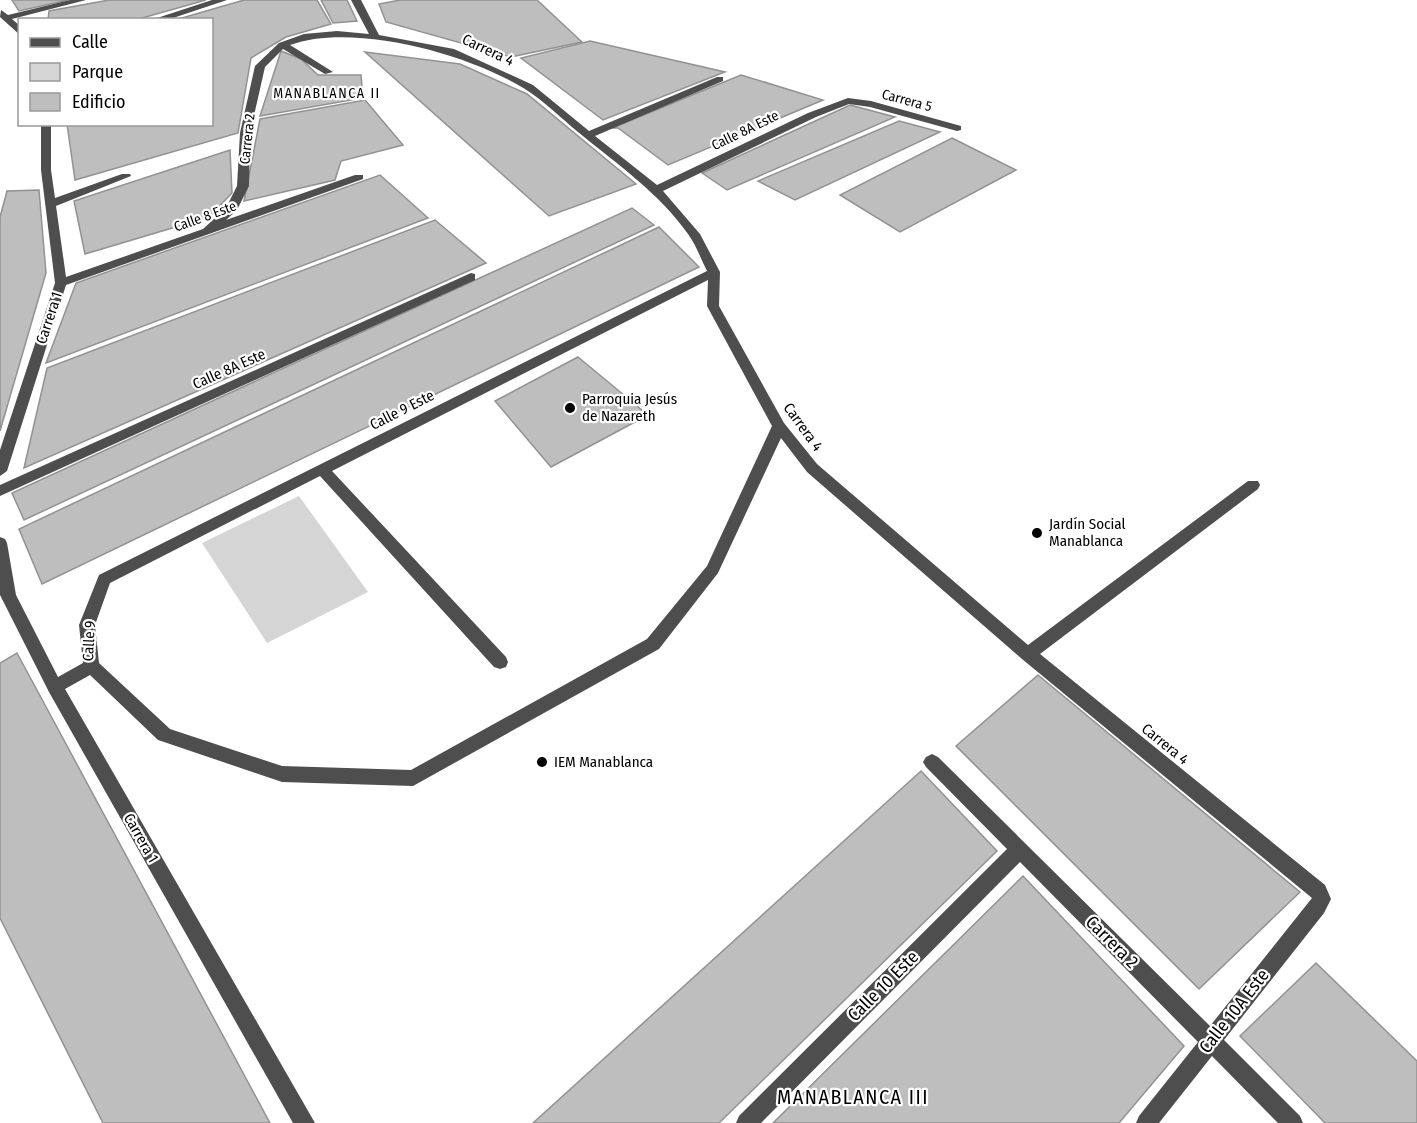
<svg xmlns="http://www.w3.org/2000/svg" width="1417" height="1123" font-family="'Fira Sans Condensed',sans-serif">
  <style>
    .green { fill: #d5d5d5 }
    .building { fill: #bebebe; stroke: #929292; stroke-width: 1.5 }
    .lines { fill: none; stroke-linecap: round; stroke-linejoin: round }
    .minor { fill: #4e4e4e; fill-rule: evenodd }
    .poi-dot { fill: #000; stroke: #fff; stroke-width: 2 }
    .labels { text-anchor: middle; stroke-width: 4.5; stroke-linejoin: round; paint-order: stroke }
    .far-neighbourhood-label { font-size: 14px; letter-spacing: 1.5px; fill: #000; stroke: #fff }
    .far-street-label { font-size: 14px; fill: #000; stroke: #fff }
    .street-label { font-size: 15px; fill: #000; stroke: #fff }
    .poi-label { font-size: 15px; fill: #000; stroke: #fff; text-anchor: start }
    .near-street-label { font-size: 18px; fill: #000; stroke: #fff }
    .near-neighbourhood-label { font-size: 20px; letter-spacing: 1.5px; fill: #000; stroke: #fff }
  </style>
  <rect width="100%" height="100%" fill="#fff"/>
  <polygon class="green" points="299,496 368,592 267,643 202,543"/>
  <g class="building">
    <polygon points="12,0 68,0 19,11"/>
    <polygon points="109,0 206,0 135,20 48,20 49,11"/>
    <polygon points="244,0 317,0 331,24 286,37 251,58 238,133 75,180 67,124 212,124 212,20 175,20"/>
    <polygon points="321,0 347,0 357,21 333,23"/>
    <polygon points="400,0 537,0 582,42 511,57 386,22 379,4"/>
    <polygon points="590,41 725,72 603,120 521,58"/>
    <polygon points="281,51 301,59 318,75 361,75 363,98 260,116"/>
    <polygon points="365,52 460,64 527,94 636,184 549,216"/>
    <polygon points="741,75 823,100 668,165 618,128 612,128"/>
    <polygon points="365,100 403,145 341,161 335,180 244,201 260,119"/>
    <polygon points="850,105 895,117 727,190 702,173"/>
    <polygon points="899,121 940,132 795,200 758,181"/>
    <polygon points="952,138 1016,170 900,232 840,195"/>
    <polygon points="230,150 232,193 209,217 85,254 74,201"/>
    <polygon points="380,175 428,218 46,363 76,283"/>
    <polygon points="39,190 46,273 0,431 0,217 7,191"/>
    <polygon points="632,208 654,225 24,520 12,493"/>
    <polygon points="435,220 486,263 24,468 47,368"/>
    <polygon points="659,227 699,267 42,584 19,529"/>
    <polygon points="578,357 648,415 551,467 495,401"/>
    <polygon points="17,653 270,1123 103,1123 0,918 0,663"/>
    <polygon points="1038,675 1300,892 1199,989 956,746"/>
    <polygon points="921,771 997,851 719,1123 533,1123"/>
    <polygon points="1023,876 1184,1046 1119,1123 773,1123"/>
    <polygon points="1316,963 1417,1061 1417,1123 1325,1123 1240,1036"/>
  </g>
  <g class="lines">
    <g class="minor">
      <polygon points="70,0 86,0 12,19 20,26 20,35 0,17 1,10 8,15"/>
      <polygon points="212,0 227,0 167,20 151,20"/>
      <path d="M351 0H361L379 35 454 49 533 85 589 131 717 77H723V81L595 136 657 185 808 113 848 98 871 101 961 126V130L957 131 870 107 849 104 816 117 663 191 700 234 720 272 719 306 784 423 817 464 1028 645 1248 481H1258L1260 485 1258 489 1040 654 1325 885 1331 899 1324 913 1224 1040 1300 1116 1303 1123H1278L1212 1056 1159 1123H1136L1139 1116 1198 1042 1020 862 761 1123H736L739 1116 1007 849 926 767 923 762 926 757 932 754 938 757 1210 1026 1312 898 1022 659 807 472 781 438 718 573 659 649 413 786 282 782 164 742 158 740 90 675 65 689 315 1123H293L49 692 0 595V537L5 539 7 543 16 595 58 677 83 663 79 625 99 575 707 271C701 259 696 245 688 234 659 193 617 164 578 132 561 118 544 101 525 89 469 54 353 22 290 45L333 72 325 74 283 49 265 67 250 133 249 186 237 210 226 220 355 175H363V179L66 285 7 471 0 476V450L55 283 41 170V124H51V170L55 198 122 174H130L131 176 56 206 66 277 203 229 226 208 237 186 240 133 255 66 279 43 304 34 337 31 369 34ZM708 280 707 306 772 426 707 566 647 639 411 770 282 766 170 729 99 663 95 625 110 583 320 476 494 667 500 669 506 667 508 662 506 657 332 471Z"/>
      <polygon points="471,273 475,274 475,280 0,496 0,485"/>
    </g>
  </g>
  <g class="poi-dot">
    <circle cx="570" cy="408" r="6"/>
    <circle cx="1037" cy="533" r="6"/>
    <circle cx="542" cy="762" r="6"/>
  </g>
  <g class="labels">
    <g class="far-neighbourhood-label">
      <text x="327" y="98">MANABLANCA II</text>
    </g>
    <g class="far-street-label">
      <text transform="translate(907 100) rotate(15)" y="5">Carrera 5</text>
      <text transform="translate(745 130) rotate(-26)" y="5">Calle 8A Este</text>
      <text transform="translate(247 139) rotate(-84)" y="5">Carrera 2</text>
      <text transform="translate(205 216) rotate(-20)" y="5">Calle 8 Este</text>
    </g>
    <g class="street-label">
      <text transform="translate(488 50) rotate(25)" y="5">Carrera 4</text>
      <text transform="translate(49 318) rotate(-72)" y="5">Carrera 1</text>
      <text transform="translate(229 369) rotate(-24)" y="5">Calle 8A Este</text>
      <text transform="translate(402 410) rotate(-27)" y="5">Calle 9 Este</text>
      <text transform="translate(803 427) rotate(54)" y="5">Carrera 4</text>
      <text transform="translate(89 641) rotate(-87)" y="5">Calle 9</text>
      <text transform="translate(1165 744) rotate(39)" y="5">Carrera 4</text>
      <text transform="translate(141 838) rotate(60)" y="5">Carrera 1</text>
    </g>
    <g class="poi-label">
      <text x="582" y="404">Parroquia Jesús<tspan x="582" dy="17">de Nazareth</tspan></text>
      <text x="1049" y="529">Jardín Social<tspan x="1049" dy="17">Manablanca</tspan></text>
      <text x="554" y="767">IEM Manablanca</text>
    </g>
    <g class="near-street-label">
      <text transform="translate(1112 942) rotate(45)" y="6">Carrera 2</text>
      <text transform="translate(883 986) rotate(-45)" y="6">Calle 10 Este</text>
      <text transform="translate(1234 1011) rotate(-52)" y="6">Calle 10A Este</text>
    </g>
    <g class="near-neighbourhood-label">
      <text x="853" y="1104">MANABLANCA III</text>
    </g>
  </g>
  <rect x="18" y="18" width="195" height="108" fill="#ffffff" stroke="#999999" stroke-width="1.5"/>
  <rect x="30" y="38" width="30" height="9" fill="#4e4e4e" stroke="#999999" stroke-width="1.5"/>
  <text x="72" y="48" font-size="18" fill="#000000">Calle</text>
  <rect x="30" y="63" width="30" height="18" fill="#d5d5d5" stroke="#999999" stroke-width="1.5"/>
  <text x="72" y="78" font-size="18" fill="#000000">Parque</text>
  <rect x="30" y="93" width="30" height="18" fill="#bebebe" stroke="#999999" stroke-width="1.5"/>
  <text x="72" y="108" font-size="18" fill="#000000">Edificio</text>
</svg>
